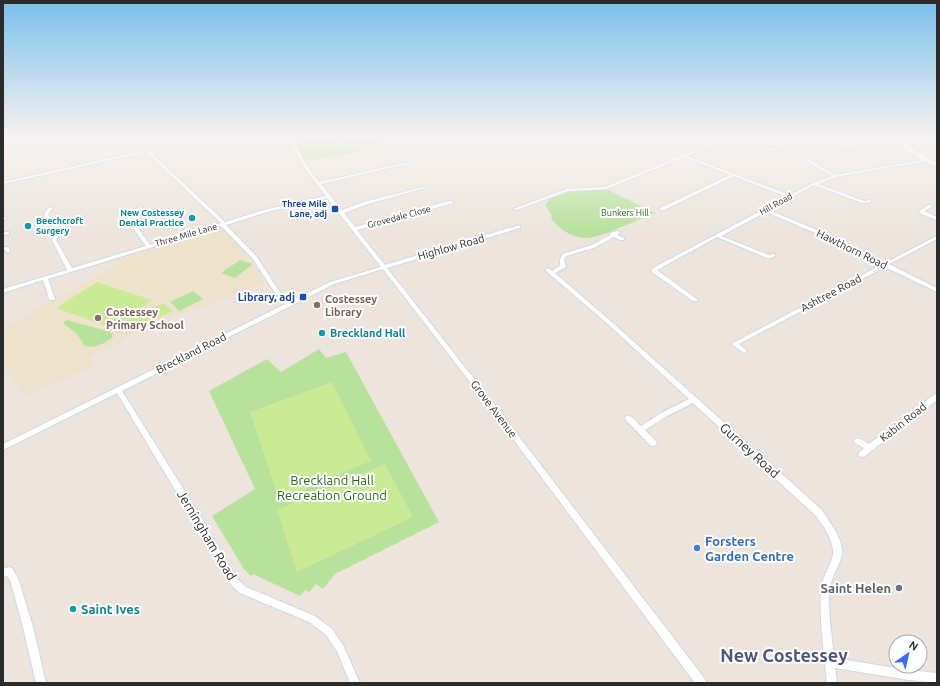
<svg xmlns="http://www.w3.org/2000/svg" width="940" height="686" font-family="Ubuntu,sans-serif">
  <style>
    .education { fill: #eee2cd }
    .green { fill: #b6e29b }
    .pitch { fill: #caea96 }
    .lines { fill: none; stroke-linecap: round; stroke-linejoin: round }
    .street-casing { stroke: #d3d7e3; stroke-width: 2 }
    .secondary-casing { stroke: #d3d7e3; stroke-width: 2 }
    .street { fill: #fff; fill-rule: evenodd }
    .secondary { fill: #fff; fill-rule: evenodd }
    .transit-dot { fill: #1a4fb4; stroke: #fff; stroke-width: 1.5 }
    .culture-dot { fill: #0f9aa8; stroke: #fff; stroke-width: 1.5 }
    .education-dot { fill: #8d6e63; stroke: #fff; stroke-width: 1.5 }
    .shop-dot { fill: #3f7fe0; stroke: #fff; stroke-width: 1.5 }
    .worship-dot { fill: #6b7280; stroke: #fff; stroke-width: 1.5 }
    .labels { text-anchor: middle; stroke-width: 4; stroke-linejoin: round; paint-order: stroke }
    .far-transit-label { font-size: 9px; font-weight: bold; fill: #164399; stroke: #fff; text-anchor: end }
    .far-street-label { font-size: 9px; fill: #2b2b2b; stroke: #fff }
    .far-culture-label { font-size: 9px; font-weight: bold; fill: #0d838f; stroke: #fff; text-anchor: end }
    .far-park-label { font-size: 9px; fill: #2e681b; stroke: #fff }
    .street-label { font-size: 11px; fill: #2b2b2b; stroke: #fff }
    .transit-label { font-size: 11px; font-weight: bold; fill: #164399; stroke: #fff; text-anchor: end }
    .education-label { font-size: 11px; font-weight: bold; fill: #785e54; stroke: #fff; text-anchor: start }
    .culture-label { font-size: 11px; font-weight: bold; fill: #0d838f; stroke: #fff; text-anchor: start }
    .near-street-label { font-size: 13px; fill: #2b2b2b; stroke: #fff }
    .near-park-label { font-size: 13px; fill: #2e681b; stroke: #fff }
    .near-shop-label { font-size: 13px; font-weight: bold; fill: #366cbe; stroke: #fff; text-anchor: start }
    .near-worship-label { font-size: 13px; font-weight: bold; fill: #5b616d; stroke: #fff; text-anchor: end }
    .near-culture-label { font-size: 13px; font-weight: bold; fill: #0d838f; stroke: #fff; text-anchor: start }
    .near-district-label { font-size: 18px; font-weight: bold; fill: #4c567b; stroke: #fff }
  </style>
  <rect width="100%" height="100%" fill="#ede5dd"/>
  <polygon class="education" points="216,229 224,230 236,242 252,260 265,284 191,311 190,311 127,336 121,343 90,357 96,366 23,396 3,363 3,328 118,264 115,260"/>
  <g class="green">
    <polygon points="328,137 336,137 343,146 333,151 342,149 345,147 343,141 338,137 380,137 383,144 368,151 311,160 309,159 327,152 304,159 295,143"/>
    <path d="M584 190H609L654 213C642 219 631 223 619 228 589 241 575 244 551 219L552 216 545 205C553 192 570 191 584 190Z"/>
    <polygon points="240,260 253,264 235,278 221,273"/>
    <polygon points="193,291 203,299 179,311 170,302"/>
    <path d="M67 320 107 331 112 334 113 337C105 343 95 349 85 346L77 334 64 324V322Z"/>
    <polygon points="319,349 326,358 346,352 439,522 335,574 323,589 316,584 309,592 305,590 300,596 253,574 251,576 244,569 212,516 255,489 209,391 267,359 281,372"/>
  </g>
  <g class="pitch">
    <polygon points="97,282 152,300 112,328 56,308"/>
    <polygon points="164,303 173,311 134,329 126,320"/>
    <polygon points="332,382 371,461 279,500 250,412"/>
    <polygon points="385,464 413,517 297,572 277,510"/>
  </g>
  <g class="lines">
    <g class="street-casing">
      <g id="street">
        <polygon points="33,137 38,137 3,144 3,142"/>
        <polygon points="85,137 88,137 89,138 97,137 99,138 77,143 75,142 86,138"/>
        <path d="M204 137H209L149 151 225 222 264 210 326 196 306 170 291 144 283 137H287L293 142 310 170 319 182 403 163 408 164V166L403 165 321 184 342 210 364 202 423 187 425 188 368 204 344 213 355 227 449 201H453V203L357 230 385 265 516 226H520V228L387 268 494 404 705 679 706 683H695L490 408 383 269 334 284 122 391 201 517 237 579 246 587 315 616 332 629 343 645 360 683H350L337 651 326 635 309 622 240 593 231 585 195 523 117 393 3 450V444L285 304 273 290 253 259 221 226 48 279 55 299 54 300H50L49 299 43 280 3 293V289L67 270 52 240 56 231 68 221 46 220 44 214 49 207 53 208 48 214 50 218 72 219 74 220 60 233 56 240 72 268 146 246 132 227 124 224 127 216 124 213V212L141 207 143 208 129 213 131 216 129 223 136 225 150 245 221 223 146 152 3 184V182ZM327 198 381 267 330 282 289 302 277 288 257 257 226 225 267 212Z"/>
        <polygon points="252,137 257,137 240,141 239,143 238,143 236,142 237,139"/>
        <polygon points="745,137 752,137 750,138 735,140 769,149 772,149 781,143 784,144 774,151 769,151 731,140 714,145 687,156 790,195 813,183 832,176 806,161 806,159 808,159 836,175 928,159 929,160 927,161 836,177 818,184 864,201 871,200 871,202 862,203 814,185 769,210 831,236 885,263 937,236 937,239 889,264 937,288 937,292 885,267 739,344 747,351 744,353 733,345 732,344 733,343 881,265 827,238 766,212 721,236 769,255 773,254 775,254 775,256 771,258 767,258 717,237 657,270 698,300 697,301 693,301 652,272 651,271 653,268 787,197 734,176 664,210 660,210 660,208 730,175 684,157 607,189 568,191 517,210 513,209 567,189 605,187 712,143 731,138"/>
        <polygon points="774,137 781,137 853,145 850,137 863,138 865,139 863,140 853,139 857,146 855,147 776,138"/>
        <polygon points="929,205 933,206 924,211 937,217 937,220 921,214 919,211"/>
        <polygon points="3,217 5,217 7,218 3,220"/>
        <path d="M618 231 620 232 617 235 624 238V240H620L614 237 596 247 566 256 564 260 566 267 555 273 614 324 822 510C829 521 845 542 842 555 839 566 832 576 830 587 827 609 832 635 834 658L909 670 937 673V683L909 680 835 668 837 683H827C824 651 819 620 821 588 822 577 834 561 833 551 832 537 824 527 816 516L693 403 667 416 645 430 656 441 657 443 656 445 653 446 650 445 626 420 625 418 626 416C632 414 636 422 641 426L663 412 689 399 610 326 545 270 548 268 552 271 560 266V260L562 254 592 245 610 235V233Z"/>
        <polygon points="7,232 9,232 9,234 3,235 3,233"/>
        <polygon points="7,247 9,248 10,251 10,252 6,252 5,250 3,250 3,248"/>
        <path d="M935 394H937V400L865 456 862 457 859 456 858 454 864 448 855 443 854 441 855 439C860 437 865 442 869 444Z"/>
        <polygon points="9,567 12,568 18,578 32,623 46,683 36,683 22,623 10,580 7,576 3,577 3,569"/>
      </g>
    </g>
    <g class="secondary-casing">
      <path id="secondary" d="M898 137H902L913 149 937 163V167C923 162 904 151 898 137Z"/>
    </g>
    <use href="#street" class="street"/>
    <use href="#secondary" class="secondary"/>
  </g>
  <linearGradient id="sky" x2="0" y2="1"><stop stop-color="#79c0ea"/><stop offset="0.59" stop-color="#f7f3f0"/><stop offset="1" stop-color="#f7f3f0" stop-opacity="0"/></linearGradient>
  <rect width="940" height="233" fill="url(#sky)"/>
  <g class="transit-dot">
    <rect x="331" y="205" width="8" height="8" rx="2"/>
    <rect x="299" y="293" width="8" height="8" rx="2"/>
  </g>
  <g class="culture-dot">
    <circle cx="192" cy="218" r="4"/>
    <circle cx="28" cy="226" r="4"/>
    <circle cx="322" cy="333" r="4"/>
    <circle cx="73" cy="609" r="4"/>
  </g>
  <g class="education-dot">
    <circle cx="317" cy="305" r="4"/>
    <circle cx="98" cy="318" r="4"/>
  </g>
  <circle class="shop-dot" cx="697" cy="548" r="4"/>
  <circle class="worship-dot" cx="899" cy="588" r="4"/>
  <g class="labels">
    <g class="far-transit-label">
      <text x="327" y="207">Three Mile<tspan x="327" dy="10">Lane, adj</tspan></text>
    </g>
    <g class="far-street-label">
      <text transform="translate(776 204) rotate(-29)" y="3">Hill Road</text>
      <text transform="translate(399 217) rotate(-15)" y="3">Grovedale Close</text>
      <text transform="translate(186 235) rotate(-16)" y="3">Three Mile Lane</text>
    </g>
    <g class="far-culture-label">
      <text x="184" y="216">New Costessey<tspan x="184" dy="10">Dental Practice</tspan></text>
      <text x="36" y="224" text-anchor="start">Beechcroft<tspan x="36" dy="10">Surgery</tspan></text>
    </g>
    <g class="far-park-label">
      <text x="625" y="216">Bunkers Hill</text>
    </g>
    <g class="street-label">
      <text transform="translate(451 247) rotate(-16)" y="4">Highlow Road</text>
      <text transform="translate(852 249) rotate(26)" y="4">Hawthorn Road</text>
      <text transform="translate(831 293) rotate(-28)" y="4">Ashtree Road</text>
      <text transform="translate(191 353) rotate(-27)" y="4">Breckland Road</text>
      <text transform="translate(494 409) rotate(53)" y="4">Grove Avenue</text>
      <text transform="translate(903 422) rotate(-38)" y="4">Kabin Road</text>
    </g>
    <g class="transit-label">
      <text x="295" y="301">Library, adj</text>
    </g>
    <g class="education-label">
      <text x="325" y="303">Costessey<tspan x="325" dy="13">Library</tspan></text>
      <text x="106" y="316">Costessey<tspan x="106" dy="13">Primary School</tspan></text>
    </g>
    <g class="culture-label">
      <text x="330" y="337">Breckland Hall</text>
    </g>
    <g class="near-street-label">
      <text transform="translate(750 450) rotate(42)" y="5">Gurney Road</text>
      <text transform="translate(207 535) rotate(59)" y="5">Jerningham Road</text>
    </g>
    <g class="near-park-label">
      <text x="332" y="485">Breckland Hall<tspan x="332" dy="15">Recreation Ground</tspan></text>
    </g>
    <g class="near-shop-label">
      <text x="705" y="546">Forsters<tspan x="705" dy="15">Garden Centre</tspan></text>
    </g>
    <g class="near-worship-label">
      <text x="891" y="593">Saint Helen</text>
    </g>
    <g class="near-culture-label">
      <text x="81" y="614">Saint Ives</text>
    </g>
    <g class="near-district-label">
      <text x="784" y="662">New Costessey</text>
    </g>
  </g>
  <rect width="940" height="686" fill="none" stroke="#2b2b2b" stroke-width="8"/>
  <g transform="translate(908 654) rotate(34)"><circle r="19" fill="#ffffff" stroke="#aaaaaa"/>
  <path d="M0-3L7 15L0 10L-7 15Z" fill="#3f6af7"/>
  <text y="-6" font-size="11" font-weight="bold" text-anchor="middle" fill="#2b2b2b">N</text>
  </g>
</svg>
